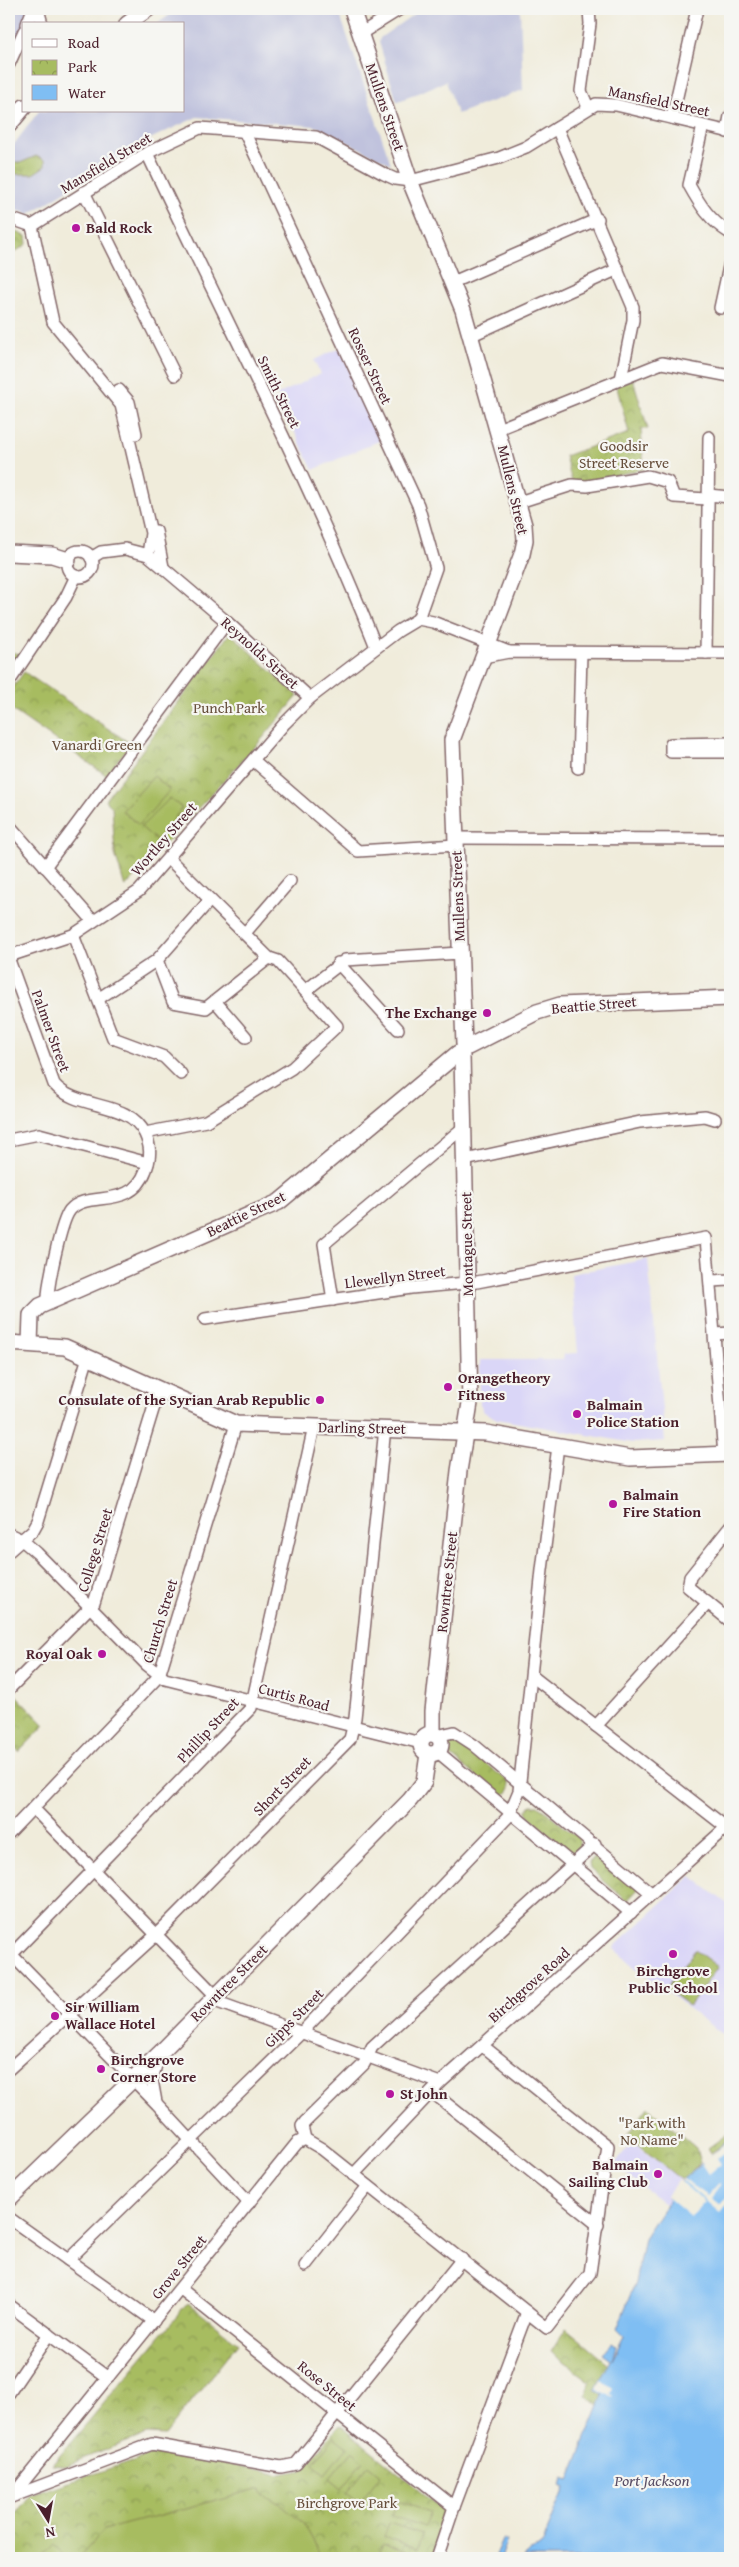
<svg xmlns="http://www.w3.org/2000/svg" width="739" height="2567" font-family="'Gentium Book Plus',serif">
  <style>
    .built { fill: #dad6f7 }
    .industrial { fill: #c0c2dd }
    .grass { fill: url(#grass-tufts); stroke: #786e46 }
    .park { fill: url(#park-crowns); stroke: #786e46 }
    .pitch { fill: #a7bc61; stroke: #786e46 }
    .water { fill: #7fbef3; stroke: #646e8f }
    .pier { fill: #f0ecdb }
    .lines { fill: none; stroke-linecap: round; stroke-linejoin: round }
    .minor-casing { stroke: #846769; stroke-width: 14 }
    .tertiary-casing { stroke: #846769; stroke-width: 18 }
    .minor { stroke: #fff; stroke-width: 11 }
    .tertiary { stroke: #fff; stroke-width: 15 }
    .poi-dot { fill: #b5179e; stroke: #f6f6f2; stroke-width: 2 }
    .labels { text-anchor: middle; stroke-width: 4.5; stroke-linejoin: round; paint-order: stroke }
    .street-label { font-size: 15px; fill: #4a1f2b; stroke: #f6f6f2 }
    .poi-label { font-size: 15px; font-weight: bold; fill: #4a1f2b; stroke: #f6f6f2; text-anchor: start }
    .park-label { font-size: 15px; fill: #664e3b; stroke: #f6f6f2 }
    .water-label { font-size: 16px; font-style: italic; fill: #5a4f67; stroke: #f6f6f2 }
  </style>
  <defs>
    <pattern id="grass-tufts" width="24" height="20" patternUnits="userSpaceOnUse" patternTransform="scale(1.25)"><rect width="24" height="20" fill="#a7bc61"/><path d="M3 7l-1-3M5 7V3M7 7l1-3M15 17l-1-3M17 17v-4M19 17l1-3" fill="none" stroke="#8a9850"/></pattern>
    <pattern id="park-crowns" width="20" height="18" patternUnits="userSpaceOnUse" patternTransform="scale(1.25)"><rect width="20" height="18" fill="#a7bc61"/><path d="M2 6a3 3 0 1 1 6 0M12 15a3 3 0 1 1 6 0" fill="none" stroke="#8a9850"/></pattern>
  </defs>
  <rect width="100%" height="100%" fill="#f6f6f2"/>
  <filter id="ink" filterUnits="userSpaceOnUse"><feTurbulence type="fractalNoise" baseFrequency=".02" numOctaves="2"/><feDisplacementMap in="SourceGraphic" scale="10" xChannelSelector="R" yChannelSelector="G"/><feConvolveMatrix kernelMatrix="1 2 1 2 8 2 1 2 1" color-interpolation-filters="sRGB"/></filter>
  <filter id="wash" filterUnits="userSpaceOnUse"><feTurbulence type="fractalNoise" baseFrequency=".0096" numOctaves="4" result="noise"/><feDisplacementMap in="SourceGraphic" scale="20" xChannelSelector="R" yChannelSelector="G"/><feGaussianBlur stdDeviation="1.12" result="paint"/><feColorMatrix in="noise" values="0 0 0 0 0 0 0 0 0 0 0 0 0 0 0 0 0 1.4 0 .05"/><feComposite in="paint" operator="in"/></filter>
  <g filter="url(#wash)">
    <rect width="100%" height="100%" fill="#f0ecdb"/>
    <g class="built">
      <polygon points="340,348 381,440 313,470 277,395 320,374 314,360"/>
      <polygon points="648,1259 665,1441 633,1443 497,1419 484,1412 480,1404 480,1360 563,1360 564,1354 578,1353 571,1274"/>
      <polygon points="691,1876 730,1906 730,2040 639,1971 613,1948"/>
      <polygon points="632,2142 681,2180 667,2198 669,2200 666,2205 614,2165"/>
    </g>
    <g class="industrial">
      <polygon points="9,9 33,9 9,64"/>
      <polygon points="178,9 338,9 391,164 315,126 197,117 152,138 29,214 9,207 9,151 39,111 184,111 184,24 157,24"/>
      <polygon points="421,9 520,9 523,90 457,114 446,81 397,102 379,42 380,38"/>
    </g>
    <g class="grass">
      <polygon points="36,156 45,160 45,166 33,174 9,174 9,160 20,163"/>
      <polygon points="730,2132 730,2139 711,2153 708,2148"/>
    </g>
    <g class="park">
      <polygon points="9,229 26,236 27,244 9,256"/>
      <polygon points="633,379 648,429 641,429 644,469 584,482 572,482 565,456 629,433 616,384"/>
      <polygon points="230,633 298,696 256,746 125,887 115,854 112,807 105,800"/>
      <polygon points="9,652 21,654 9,672"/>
      <polygon points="24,672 131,744 106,775 9,708 9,693"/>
      <polygon points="15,1694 45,1725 19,1752 14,1747 9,1752 9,1700"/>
      <polygon points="450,1740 455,1740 509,1782 510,1788 507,1793 499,1796 443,1749 444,1745"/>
      <polygon points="531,1805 538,1805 579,1839 580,1847 578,1851 568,1851 529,1817 526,1811"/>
      <polygon points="597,1856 639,1888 627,1901 590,1869 589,1862"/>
      <polygon points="648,2107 696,2148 700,2163 683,2179 680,2179 627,2136"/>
      <polygon points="188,2303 238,2343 165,2435 147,2434 65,2466 52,2465"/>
      <polygon points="566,2328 609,2364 596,2389 603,2394 599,2406 586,2395 590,2382 551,2352"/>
      <polygon points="340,2425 445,2511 435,2558 9,2558 9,2523 30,2495 165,2450 280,2474 303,2470"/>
    </g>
    <g class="pitch">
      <polygon points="154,776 170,790 139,825 122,811"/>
      <polygon points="170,798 182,808 157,841 141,827"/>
      <polygon points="695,1950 718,1967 689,2006 666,1989"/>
      <polygon points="334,2437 347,2447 325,2474 313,2464"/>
      <polygon points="352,2451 364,2461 342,2488 330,2478"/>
      <polygon points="369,2465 381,2475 359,2502 347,2492"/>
      <path d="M261 2488 263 2494C294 2512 309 2522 320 2558H79L104 2530Z"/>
      <polygon points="397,2501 430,2512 424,2527 392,2516"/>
      <polygon points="389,2523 422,2534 417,2549 384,2537"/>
      <polygon points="54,2544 66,2556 63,2558 40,2558"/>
      <polygon points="382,2544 415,2555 414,2558 377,2558"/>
    </g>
    <g class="water">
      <polygon points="730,2139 730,2558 523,2558 542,2544 565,2488 561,2486 563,2478 569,2480 599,2406 603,2394 596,2389 611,2359 603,2353 612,2343 616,2346 612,2359 624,2336 617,2329 635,2283 644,2238 669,2200 667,2198 682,2180"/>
      <polygon points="502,2539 507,2541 500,2557 495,2555"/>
    </g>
    <g class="pier">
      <polygon points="730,2141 730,2149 717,2158 721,2164 709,2174 701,2162"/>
      <polygon points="683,2179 707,2196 719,2183 721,2185 711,2198 720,2205 730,2193 730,2200 720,2213 681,2180"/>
      <polygon points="678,2180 705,2202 691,2217 666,2196"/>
      <polygon points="601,2380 613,2388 610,2394 613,2396 612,2398 597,2388"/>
    </g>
  </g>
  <g filter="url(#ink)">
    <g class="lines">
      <g class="minor-casing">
        <g id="minor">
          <polyline points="38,9 42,24"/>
          <polyline points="27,24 33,9"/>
          <polyline points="360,34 400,9"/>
          <polyline points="9,64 24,31"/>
          <polyline points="588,107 581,91 590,24 589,9"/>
          <polyline points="672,118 697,9"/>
          <path d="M703 126 689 185C700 205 710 221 730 233"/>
          <polyline points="557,128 633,307 633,320 621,379"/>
          <polyline points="244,131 418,505 436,568 418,619"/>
          <polyline points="727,132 730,116"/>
          <path d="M147 153C224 318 309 478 376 647"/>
          <polyline points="84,192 175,375"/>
          <polyline points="9,218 32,226 147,153 200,128 316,137 384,174 395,179 410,181 499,158 526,147 596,104 616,105 730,132"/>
          <polyline points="32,226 53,322 121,405 151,533 148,555"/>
          <polyline points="453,282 598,219"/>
          <polyline points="720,308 730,262"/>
          <polyline points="470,336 618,269"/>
          <polyline points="119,390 129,402 136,434"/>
          <polyline points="498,429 662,363 730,376"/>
          <polyline points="708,495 730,497"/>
          <polyline points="519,502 572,485 587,486 648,476 668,482 674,497 707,499"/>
          <polyline points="156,531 163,567"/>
          <circle cx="80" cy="564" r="13"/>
          <polyline points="91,558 101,552 125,549 148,555 227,622 310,698"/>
          <polyline points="706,653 709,437"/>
          <polyline points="483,657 509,652 730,653"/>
          <polyline points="9,682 66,597 76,576"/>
          <polyline points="730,743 671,744 671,752 730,752"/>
          <polyline points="253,760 358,851 456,845"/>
          <polyline points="578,768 581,653"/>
          <polyline points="9,825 93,921"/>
          <polyline points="455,838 730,839"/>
          <polyline points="45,867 227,622"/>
          <polyline points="245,933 290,881"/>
          <polyline points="73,935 113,1038 164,1057 181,1074"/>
          <polyline points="9,956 73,935 139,891 285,723 310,698 398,631 418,619 433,622 509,652"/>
          <path d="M9 960 54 1084C77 1111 129 1099 145 1134 151 1147 151 1156 146 1170 131 1212 88 1189 70 1210 61 1221 47 1286 48 1302"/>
          <polyline points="157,960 173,1002 206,1008 269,958"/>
          <polyline points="338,963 398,1029"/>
          <polyline points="305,991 345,960 460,953"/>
          <polyline points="98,999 157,960 210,900"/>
          <polyline points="215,1001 246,1037"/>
          <polyline points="145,1133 206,1121 292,1068 337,1026 278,961 269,958 168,858"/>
          <polyline points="9,1140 39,1134 148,1163"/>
          <polyline points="465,1160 640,1122 705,1116 715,1119"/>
          <polyline points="711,1281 730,1280"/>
          <polyline points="333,1300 324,1244 464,1127"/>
          <polyline points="205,1319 411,1288 477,1282 706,1238 724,1455"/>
          <polyline points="715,1334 730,1333"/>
          <polyline points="730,1527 690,1577 688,1587 730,1621"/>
          <polyline points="9,1534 22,1540 37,1553 147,1665 165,1679 421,1743"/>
          <polyline points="9,1551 33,1530 38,1521 88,1357"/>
          <polyline points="532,1676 727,1828"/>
          <polyline points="9,1689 94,1603 159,1390"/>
          <polyline points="596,1726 708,1603"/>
          <polyline points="436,1736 454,1732 474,1745 651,1893"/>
          <polyline points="438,1752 631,1913"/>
          <polyline points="33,1808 216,1996"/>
          <polyline points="9,1833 159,1676 236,1424"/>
          <polyline points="9,1952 157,2104 249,2203"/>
          <polyline points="9,1957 251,1708 314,1427"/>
          <polyline points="212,2000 440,2083"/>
          <polyline points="9,2069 156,1935 350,1739 355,1718 385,1428"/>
          <polyline points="432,2092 598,2225"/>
          <polyline points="156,2102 152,2080 158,2057"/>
          <polyline points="305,2139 322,2149 547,2328 590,2273 608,2146 483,2046"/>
          <polyline points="305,2139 302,2126 305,2122 364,2064 372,2047 595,1844"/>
          <polyline points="353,2175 440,2083 730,1824"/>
          <polyline points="9,2218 154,2321"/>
          <polyline points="68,2260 301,2033 508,1817 519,1791 542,1570 558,1446"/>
          <polyline points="305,2266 368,2186"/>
          <polyline points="181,2289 454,2507"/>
          <polyline points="9,2305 108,2378"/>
          <polyline points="9,2393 49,2334"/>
          <polyline points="12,2496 297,2143 305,2139"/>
          <polyline points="11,2497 152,2444 281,2467 296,2464 462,2259"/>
          <polyline points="437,2558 454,2507 527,2312"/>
        </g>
      </g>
      <g class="tertiary-casing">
        <g id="tertiary">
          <polyline points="352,9 410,181 463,310 524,525 525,540 522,554 452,740 464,1044"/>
          <polyline points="127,24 148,9"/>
          <polyline points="9,125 24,107"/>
          <polyline points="9,553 52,555 68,560"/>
          <polyline points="468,1047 537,1012 560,1005 730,998"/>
          <polyline points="9,1343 65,1347 236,1424 486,1433 630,1458 730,1454"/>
          <polyline points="30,1344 31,1315 40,1306 279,1202 458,1053"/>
          <circle cx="431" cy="1744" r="10"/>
          <polyline points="433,1734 433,1711 459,1471 470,1403 462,1056"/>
          <polyline points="9,2199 159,2054 410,1800 424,1782 428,1754"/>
        </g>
      </g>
      <use href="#minor" class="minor"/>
      <use href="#tertiary" class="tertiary"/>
    </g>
  </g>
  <g class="poi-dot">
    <circle cx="76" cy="228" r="5"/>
    <circle cx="487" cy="1013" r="5"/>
    <circle cx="448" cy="1387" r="5"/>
    <circle cx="320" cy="1400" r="5"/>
    <circle cx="577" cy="1414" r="5"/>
    <circle cx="613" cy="1504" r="5"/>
    <circle cx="102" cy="1654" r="5"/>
    <circle cx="673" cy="1954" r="5"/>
    <circle cx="55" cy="2016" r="5"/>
    <circle cx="101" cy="2069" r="5"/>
    <circle cx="390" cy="2094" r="5"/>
    <circle cx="658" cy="2174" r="5"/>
  </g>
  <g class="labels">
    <g class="street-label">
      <text transform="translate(659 101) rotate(12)" y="5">Mansfield Street</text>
      <text transform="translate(385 107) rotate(71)" y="5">Mullens Street</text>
      <text transform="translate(106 163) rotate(-31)" y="5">Mansfield Street</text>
      <text transform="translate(370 366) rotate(65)" y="5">Rosser Street</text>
      <text transform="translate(279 392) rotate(64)" y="5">Smith Street</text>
      <text transform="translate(513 490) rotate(77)" y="5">Mullens Street</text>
      <text transform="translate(260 653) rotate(42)" y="5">Reynolds Street</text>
      <text transform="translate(164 839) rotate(-49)" y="5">Wortley Street</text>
      <text transform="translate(458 896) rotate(-92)" y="5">Mullens Street</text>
      <text transform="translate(594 1005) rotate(-5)" y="5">Beattie Street</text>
      <text transform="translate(51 1031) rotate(70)" y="5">Palmer Street</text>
      <text transform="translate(246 1214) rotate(-26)" y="5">Beattie Street</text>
      <text transform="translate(467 1244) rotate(-91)" y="5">Montague Street</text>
      <text transform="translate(395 1277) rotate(-7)" y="5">Llewellyn Street</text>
      <text transform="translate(362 1428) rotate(1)" y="5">Darling Street</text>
      <text transform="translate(95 1550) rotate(-73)" y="5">College Street</text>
      <text transform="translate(447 1582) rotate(-84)" y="5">Rowntree Street</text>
      <text transform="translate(160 1621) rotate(-73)" y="5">Church Street</text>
      <text transform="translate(294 1697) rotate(15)" y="5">Curtis Road</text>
      <text transform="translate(208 1730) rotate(-47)" y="5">Phillip Street</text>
      <text transform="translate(282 1786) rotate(-46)" y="5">Short Street</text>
      <text transform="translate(229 1983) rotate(-45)" y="5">Rowntree Street</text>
      <text transform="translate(529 1985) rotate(-42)" y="5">Birchgrove Road</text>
      <text transform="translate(294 2018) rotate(-45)" y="5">Gipps Street</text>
      <text transform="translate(179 2267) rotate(-51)" y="5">Grove Street</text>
      <text transform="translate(327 2386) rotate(39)" y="5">Rose Street</text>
    </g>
    <g class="poi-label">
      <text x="86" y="233">Bald Rock</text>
      <text x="477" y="1018" text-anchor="end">The Exchange</text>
      <text x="458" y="1383">Orangetheory<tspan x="458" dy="17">Fitness</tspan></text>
      <text x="310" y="1405" text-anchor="end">Consulate of the Syrian Arab Republic</text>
      <text x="587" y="1410">Balmain<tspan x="587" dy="17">Police Station</tspan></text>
      <text x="623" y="1500">Balmain<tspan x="623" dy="17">Fire Station</tspan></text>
      <text x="92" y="1659" text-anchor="end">Royal Oak</text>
      <text x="673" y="1976" text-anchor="middle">Birchgrove<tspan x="673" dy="17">Public School</tspan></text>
      <text x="65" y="2012">Sir William<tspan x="65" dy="17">Wallace Hotel</tspan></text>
      <text x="111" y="2065">Birchgrove<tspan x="111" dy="17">Corner Store</tspan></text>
      <text x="400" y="2099">St John</text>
      <text x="648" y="2170" text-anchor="end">Balmain<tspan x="648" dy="17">Sailing Club</tspan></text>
    </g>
    <g class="park-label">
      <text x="624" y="451">Goodsir<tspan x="624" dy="17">Street Reserve</tspan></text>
      <text x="229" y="713">Punch Park</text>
      <text x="97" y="750">Vanardi Green</text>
      <text x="652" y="2128">"Park with<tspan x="652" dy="17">No Name"</tspan></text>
      <text x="347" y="2508">Birchgrove Park</text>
    </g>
    <g class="water-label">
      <text x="652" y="2486">Port Jackson</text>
    </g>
  </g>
  <rect width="739" height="2567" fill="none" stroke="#f6f6f2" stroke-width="30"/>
  <rect x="22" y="22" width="162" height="90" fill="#f6f6f2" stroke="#b1a0a2"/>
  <rect x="32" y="39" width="25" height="8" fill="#ffffff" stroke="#b1a0a2"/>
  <text x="68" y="48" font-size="15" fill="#4a1f2b">Road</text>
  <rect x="32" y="60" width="25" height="15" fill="url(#park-crowns)" stroke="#b1a0a2"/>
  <text x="68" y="72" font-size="15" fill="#4a1f2b">Park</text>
  <rect x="32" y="85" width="25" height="15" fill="#7fbef3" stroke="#b1a0a2"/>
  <text x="68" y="98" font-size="15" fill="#4a1f2b">Water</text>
  <g transform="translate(48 2520) rotate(169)" stroke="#f6f6f2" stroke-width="4" paint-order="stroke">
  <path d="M0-4L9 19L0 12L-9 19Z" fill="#4a1f2b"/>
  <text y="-8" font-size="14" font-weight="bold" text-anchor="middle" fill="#4a1f2b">N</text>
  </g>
</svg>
